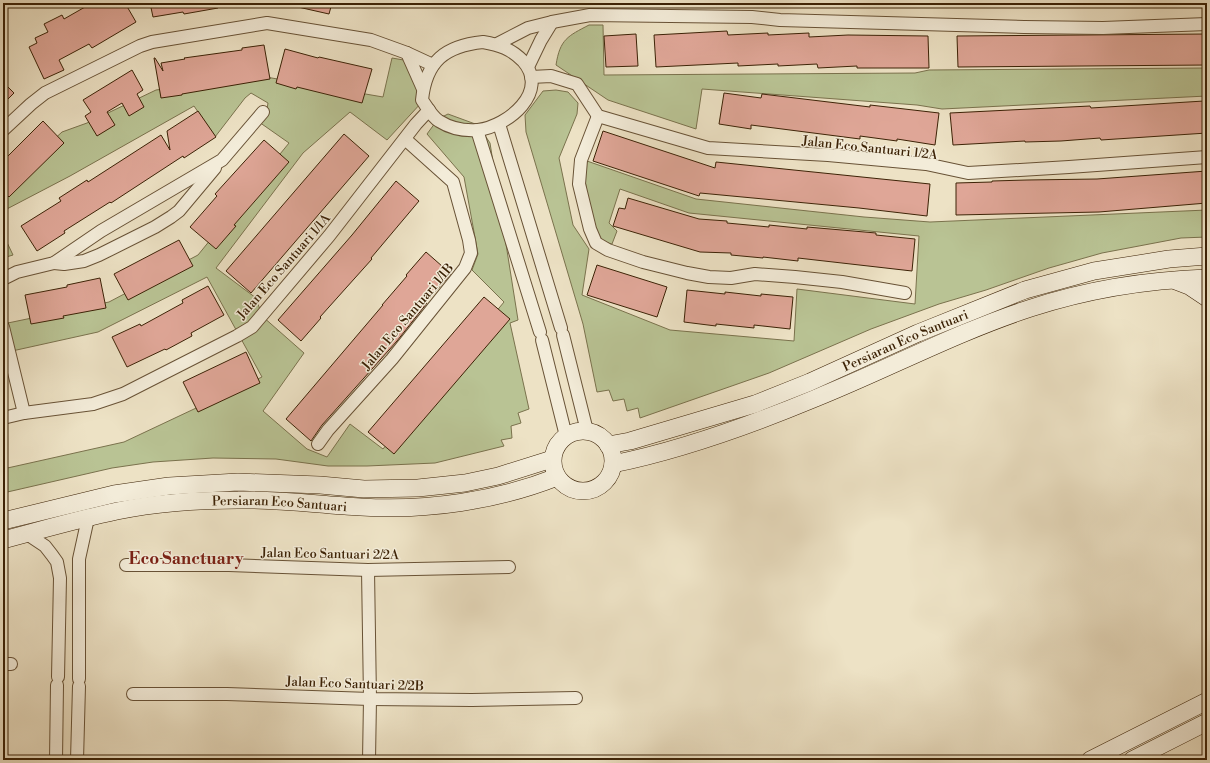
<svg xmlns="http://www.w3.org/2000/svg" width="1210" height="763" font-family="'Libre Bodoni',serif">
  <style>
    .green { fill: #b9c394; stroke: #7a724d }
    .building { fill: #dfa697; stroke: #3c2206 }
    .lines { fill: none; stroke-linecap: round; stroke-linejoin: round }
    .street-casing { stroke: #685236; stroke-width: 14 }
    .secondary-casing { stroke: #3c2206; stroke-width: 18 }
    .street { stroke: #f3ecd9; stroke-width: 12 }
    .secondary { stroke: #f3ecd9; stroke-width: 17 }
    .labels { text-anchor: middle; stroke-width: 3; stroke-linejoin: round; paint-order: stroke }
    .street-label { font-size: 13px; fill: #3c2206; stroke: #f3ecd9 }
    .district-label { font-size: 17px; font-weight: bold; fill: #7a1f14; stroke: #f3ecd9 }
  </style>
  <rect width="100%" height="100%" fill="#ede2c5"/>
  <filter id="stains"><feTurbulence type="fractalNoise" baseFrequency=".005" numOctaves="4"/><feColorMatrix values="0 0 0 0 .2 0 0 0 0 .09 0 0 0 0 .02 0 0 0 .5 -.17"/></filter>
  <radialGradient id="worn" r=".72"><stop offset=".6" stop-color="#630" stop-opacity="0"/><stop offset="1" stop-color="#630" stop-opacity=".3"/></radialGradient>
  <g class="green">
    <path d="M589 25H603L604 75 915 73 929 70 1207 68V96L942 109 917 105 702 89 696 129 608 100 556 65C560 39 568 36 589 25Z"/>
    <polygon points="392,58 415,62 422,102 387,140 350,112 303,153 216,268 256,298 262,316 304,353 263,411 307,449 327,457 350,424 383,449 504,302 472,270 478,254 464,177 427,134 438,119 448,114 478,125 490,143 518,320 510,323 529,409 518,413 521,423 511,426 512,438 501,440 504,446 435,463 367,466 328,466 276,459 213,458 153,462 112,468 3,493 3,469 124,442 262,377 207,277 98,332 3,353 3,324 109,302 198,255 289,143 259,122 267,109 268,103 251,93 245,98 215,137 194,106 70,176 3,211 3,186 62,132 87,123 156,90 260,76 383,97"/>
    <polygon points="556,90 568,92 578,103 577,114 559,158 573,225 589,249 582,295 670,330 794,341 797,289 915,304 919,236 689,213 620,189 609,223 617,231 612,244 604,242 598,235 590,217 584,172 587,161 696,199 864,217 930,222 1207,210 1207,237 1181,238 1102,253 1049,268 986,290 939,304 871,329 769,373 640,418 638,408 627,411 624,399 613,401 609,390 597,392 583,324 526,132 525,115 543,91"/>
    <polygon points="3,234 13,255 3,258"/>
  </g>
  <g class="building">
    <polygon points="92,3 125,3 136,22 92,48 89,44 59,60 64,70 44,79 29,47 37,43 35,38 48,32 44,24 62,15 64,19"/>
    <polygon points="150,3 217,3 218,8 184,14 183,12 153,17"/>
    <polygon points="298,3 332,3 329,14 298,7"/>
    <polygon points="727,31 728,35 768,33 768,35 809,33 809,37 848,35 928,36 929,68 857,68 857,66 818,68 817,64 778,66 778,64 738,66 738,63 656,67 654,35"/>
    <polygon points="636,34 638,66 606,67 604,36"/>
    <polygon points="1207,34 1207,65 958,67 957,36"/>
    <polygon points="264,45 270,79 182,94 182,95 161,98 154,58 155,58 163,71 161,63 185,59 184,58 242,50 242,48"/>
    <polygon points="285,49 318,58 319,57 372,69 362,103 297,87 296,89 276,83"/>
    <polygon points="132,70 143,90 137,94 144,107 129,116 122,103 107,112 115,125 97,136 85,116 91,112 83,100"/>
    <polygon points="3,82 14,93 3,104"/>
    <polygon points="724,93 761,98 762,94 870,107 870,105 939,113 935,145 897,139 897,141 860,136 860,139 751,125 751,129 719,124"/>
    <polygon points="1204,101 1207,133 1101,140 1100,138 1061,141 1025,142 1025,141 953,145 950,113 1090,106 1091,108"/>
    <polygon points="198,111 216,137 184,158 183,156 111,203 110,202 64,231 65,233 37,251 21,226 61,201 59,198 87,180 88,182 161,135 170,150 167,131"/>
    <polygon points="43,121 64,143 9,197 3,191 3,161"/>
    <polygon points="603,131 715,168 716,162 930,184 927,216 859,208 700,193 699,196 593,161"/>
    <polygon points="344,134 369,156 251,293 226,271"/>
    <polygon points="264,140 289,162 234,225 236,226 216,249 190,227 217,196 215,194"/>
    <polygon points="1207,171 1207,203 1099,212 956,215 956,183 992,182 992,181 1027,180 1097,179"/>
    <polygon points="396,181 419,201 371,258 372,259 320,317 321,318 301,341 278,320 352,235"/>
    <polygon points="628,198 699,219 727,221 727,223 769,227 769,225 807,229 807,227 876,233 876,235 915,239 912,271 798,258 798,261 763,257 763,258 731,255 731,253 700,252 613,226 619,208 625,209"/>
    <polygon points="179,240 193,266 128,300 114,274"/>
    <polygon points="426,252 451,274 426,302 427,303 397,341 322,425 311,441 286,419 383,305 382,305 407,276 406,275"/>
    <polygon points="597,265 667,287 657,317 587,295"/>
    <polygon points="100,278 106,308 63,316 64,318 31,324 25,295 67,287 67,285"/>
    <polygon points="208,286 224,315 191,333 192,336 166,350 165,349 127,367 112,337 140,324 141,326 183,303 182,300"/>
    <polygon points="687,290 725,294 725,292 761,296 761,294 793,297 790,329 754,325 754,328 716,324 716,326 684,322"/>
    <polygon points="484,297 510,319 394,454 368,432"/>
    <polygon points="246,352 260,383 198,412 183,382"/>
  </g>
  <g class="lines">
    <g class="street-casing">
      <g id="street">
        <path d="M483 42C500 45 511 49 523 61 550 92 508 126 478 130 465 131 450 128 439 121 432 117 427 107 422 100 426 61 445 46 483 42Z"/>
        <polyline points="497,44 528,28 552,22 590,15 752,17 780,20 1024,27 1103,28 1207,24"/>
        <polyline points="407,53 423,89"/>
        <polyline points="528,67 541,40 552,22"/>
        <polyline points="531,77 551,76 577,84 598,116 708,148 828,155 926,164 968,173 1069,167 1207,157"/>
        <polyline points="598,116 581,160 579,184 590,229 596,243 608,250 643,262 687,273 709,277 731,278 755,274 795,277 842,282 905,293"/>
        <polyline points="499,124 561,328"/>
        <polyline points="3,130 31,104 45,93 140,46 152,42 267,23 371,40 407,53 433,65"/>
        <polyline points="477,130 540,332"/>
        <polyline points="54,263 64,264 84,261 99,255 155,227 171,217 179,211 215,168"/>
        <polyline points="3,279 17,272 54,263 101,231 222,160 263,112"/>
        <polyline points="3,327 24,413"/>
        <polyline points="563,335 587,431"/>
        <polyline points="542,340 566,436"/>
        <polyline points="3,418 24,413 93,404 123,394 237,336 252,327 329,236 416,124 429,110"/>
        <polyline points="318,444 328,430 392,359 465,268 471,253 469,240 453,182 405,139"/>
        <polyline points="27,534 45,546 52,555 57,562 60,578 58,677"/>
        <polyline points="126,565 229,565 368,570 509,567"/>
        <polyline points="368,570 370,699 369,760"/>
        <polyline points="3,664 11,664"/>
        <polyline points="79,679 79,559 88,518"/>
        <polyline points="133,694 227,694 370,699 472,700 576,698"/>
        <polyline points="56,760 57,685"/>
        <polyline points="77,760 79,686"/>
      </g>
    </g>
    <g class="secondary-casing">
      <g id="secondary">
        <polyline points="1176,281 1189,286 1207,298"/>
        <circle cx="583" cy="461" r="30"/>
        <path id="s1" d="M608 445 630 441 755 404 810 382 918 333 1025 290 1094 271 1169 259 1207 256"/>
        <path d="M613 464C682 450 751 425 816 398 888 369 957 332 1031 308 1086 290 1149 280 1207 278"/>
        <polyline points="3,521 114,494 169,486 238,482 320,485 364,489 418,488 465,483 498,476 552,459"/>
        <path id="s2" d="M3 540C41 530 79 519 117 511 156 503 198 500 238 500 279 499 320 505 361 507 427 511 496 501 557 477"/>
        <polyline points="1090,760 1207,701"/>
        <polyline points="1132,760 1207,722"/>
      </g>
    </g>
    <use href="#street" class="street"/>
    <use href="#secondary" class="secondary"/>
  </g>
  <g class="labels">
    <g class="street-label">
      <text transform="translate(870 147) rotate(6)" y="5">Jalan Eco Santuari 1/2A</text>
      <text transform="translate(283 266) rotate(-49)" y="5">Jalan Eco Santuari 1/1A</text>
      <text transform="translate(407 316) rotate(-50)" y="5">Jalan Eco Santuari 1/1B</text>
      <text dy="5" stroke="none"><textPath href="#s1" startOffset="316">Persiaran Eco Santuari</textPath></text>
      <text dy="5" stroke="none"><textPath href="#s2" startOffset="281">Persiaran Eco Santuari</textPath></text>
      <text transform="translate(330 553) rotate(1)" y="5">Jalan Eco Santuari 2/2A</text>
      <text transform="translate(355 683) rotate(2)" y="5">Jalan Eco Santuari 2/2B</text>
    </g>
    <g class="district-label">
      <text x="186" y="564">Eco Sanctuary</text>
    </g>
  </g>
  <rect width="1210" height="763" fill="none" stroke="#ede2c5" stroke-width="16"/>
  <rect x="4" y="4" width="1202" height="755" fill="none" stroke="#3c2206" stroke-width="2"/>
  <rect x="8" y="8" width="1194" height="747" fill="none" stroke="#3c2206"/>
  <rect width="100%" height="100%" filter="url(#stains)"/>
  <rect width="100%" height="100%" fill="url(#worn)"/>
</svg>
